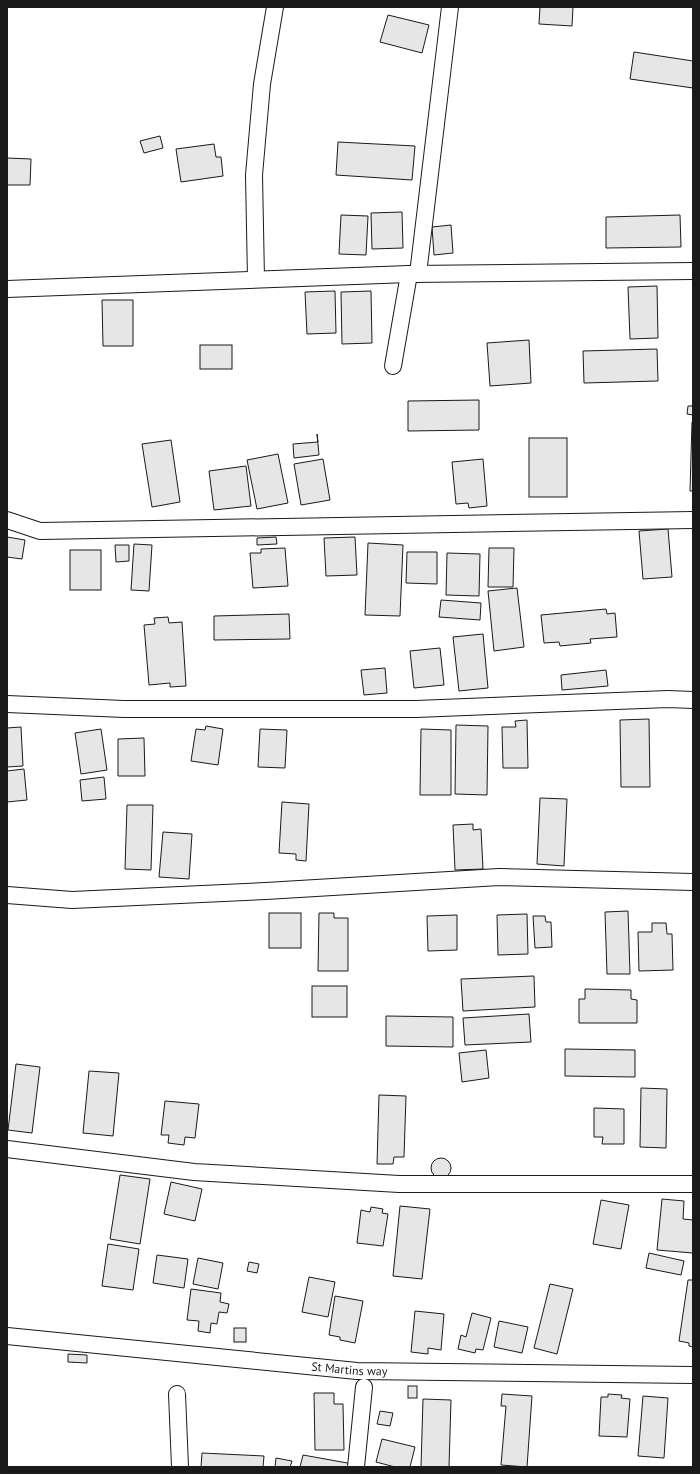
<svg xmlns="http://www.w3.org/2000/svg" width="700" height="1474" font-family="'PT Sans',sans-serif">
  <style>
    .building { fill: #e6e6e6; stroke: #1a1a1a }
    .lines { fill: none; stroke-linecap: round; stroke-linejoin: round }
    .street-casing { stroke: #1a1a1a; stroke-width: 18 }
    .street { stroke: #fff; stroke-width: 16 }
    .labels { text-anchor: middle; stroke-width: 3; stroke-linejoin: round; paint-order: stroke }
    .street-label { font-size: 12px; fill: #1a1a1a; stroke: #fff }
  </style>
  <rect width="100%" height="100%" fill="#fff"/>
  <g class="building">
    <polygon points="540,7 573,7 572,26 539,24"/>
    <polygon points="388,15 429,25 422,53 380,42"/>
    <polygon points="634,52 693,61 693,88 630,79"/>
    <polygon points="160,136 163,148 144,153 140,141"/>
    <polygon points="338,142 415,146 412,180 336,175"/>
    <polygon points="214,144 216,157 221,157 223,176 181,182 176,149"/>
    <polygon points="7,158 31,159 30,185 7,185"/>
    <polygon points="402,212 403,248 372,249 371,213"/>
    <polygon points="341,215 368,216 366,255 339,254"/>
    <polygon points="680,215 681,247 606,248 606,217"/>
    <polygon points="451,225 453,253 434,255 432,227"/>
    <polygon points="657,286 658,338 630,339 628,287"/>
    <polygon points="335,291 336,333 307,334 305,292"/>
    <polygon points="371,291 372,343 342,344 341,292"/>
    <polygon points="102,300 133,300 133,346 103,346"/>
    <polygon points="529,340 531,383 490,386 487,343"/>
    <rect x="200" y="345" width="32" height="24"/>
    <polygon points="657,349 658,381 584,383 583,351"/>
    <polygon points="479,400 479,430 408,431 408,401"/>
    <polygon points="688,406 693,406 693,415 687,414"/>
    <polygon points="692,422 693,422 693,491 690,491"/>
    <polygon points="317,434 319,455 294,458 293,444 318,442"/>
    <rect x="529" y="438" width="38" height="59"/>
    <polygon points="171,440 180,502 152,507 142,444"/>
    <polygon points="278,454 288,503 257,509 247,460"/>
    <polygon points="323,459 330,500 301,505 294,464"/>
    <polygon points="483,459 487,506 469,508 468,503 456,504 452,462"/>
    <polygon points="246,466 251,506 214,510 209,471"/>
    <polygon points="668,529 672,577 643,579 639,531"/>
    <polygon points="7,537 25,540 22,559 7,557"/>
    <polygon points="276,537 277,544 257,545 257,538"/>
    <polygon points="355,537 357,575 326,576 324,538"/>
    <polygon points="368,543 403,545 400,616 365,615"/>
    <polygon points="134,544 152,545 149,591 131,590"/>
    <polygon points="115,545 129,545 129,561 116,562"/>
    <polygon points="285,548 288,586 253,588 250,553 261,553 261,549"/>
    <polygon points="489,548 514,548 513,587 488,587"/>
    <rect x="70" y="550" width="31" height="40"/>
    <polygon points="407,552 437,552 437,584 406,583"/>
    <polygon points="447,553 480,554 479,596 446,595"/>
    <polygon points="517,588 524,647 494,651 488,591"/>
    <polygon points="441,600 481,603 480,620 439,617"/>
    <polygon points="606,609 607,614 615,613 617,637 590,639 591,643 560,646 559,642 544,643 541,615"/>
    <polygon points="289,614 290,639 214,640 214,616"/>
    <polygon points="168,617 169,623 182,622 186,686 170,687 170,683 149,685 144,625 155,624 154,618"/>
    <polygon points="483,634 488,688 459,691 453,637"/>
    <polygon points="440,648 444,685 414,688 410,651"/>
    <polygon points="385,668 387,693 364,695 361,670"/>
    <polygon points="606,670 608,686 562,690 561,675"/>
    <polygon points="649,719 650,787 621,787 620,720"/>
    <polygon points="527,720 528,768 503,768 502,727 516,727 515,721"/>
    <polygon points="456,725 488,726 487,795 455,794"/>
    <polygon points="206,726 223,729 218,765 191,761 196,729 205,730"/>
    <polygon points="21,727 23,766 7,767 7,728"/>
    <polygon points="101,729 107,770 81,774 75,733"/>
    <polygon points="260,729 287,730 285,768 258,767"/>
    <polygon points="421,729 451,730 451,795 420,795"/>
    <polygon points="144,738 145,776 118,776 118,739"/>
    <polygon points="24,769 27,800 7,802 7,771"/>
    <polygon points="104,777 106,799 82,801 80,780"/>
    <polygon points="540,798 567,799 564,866 537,864"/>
    <polygon points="282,802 309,804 306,861 296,860 296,854 279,853"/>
    <polygon points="127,805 153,805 151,870 125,869"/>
    <polygon points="473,824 473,830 481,829 483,869 455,870 453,825"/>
    <polygon points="163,832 192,834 189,879 159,877"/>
    <polygon points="628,911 630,974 607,974 605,912"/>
    <rect x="269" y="913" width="32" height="35"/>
    <polygon points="319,913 334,913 334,918 348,918 348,971 318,971"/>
    <polygon points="527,914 528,954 498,955 497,915"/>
    <polygon points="457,915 457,950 428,951 427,916"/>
    <polygon points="533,916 545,916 546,922 551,922 552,947 535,948"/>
    <polygon points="652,923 666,923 667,934 672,934 673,970 639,971 638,932 652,932"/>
    <polygon points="534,976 535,1007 463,1011 461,979"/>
    <rect x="312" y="986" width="35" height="31"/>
    <polygon points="585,989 631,990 631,999 637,1000 637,1023 579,1023 579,999 585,999"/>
    <polygon points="529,1014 531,1042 465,1045 463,1018"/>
    <polygon points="386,1016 453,1017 453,1047 386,1046"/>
    <polygon points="565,1049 635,1050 635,1077 565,1076"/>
    <polygon points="486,1050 489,1078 462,1082 459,1053"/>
    <polygon points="16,1064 40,1067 32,1133 8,1130"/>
    <polygon points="89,1071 119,1073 113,1136 83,1133"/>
    <polygon points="641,1088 667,1089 666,1148 640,1147"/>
    <polygon points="379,1095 406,1096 404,1157 394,1157 393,1164 377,1164"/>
    <polygon points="165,1101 199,1104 195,1138 185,1137 184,1145 168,1143 169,1135 161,1135"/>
    <polygon points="594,1108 624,1109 624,1144 602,1144 603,1137 594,1137"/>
    <circle cx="441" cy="1168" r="10"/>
    <polygon points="120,1175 150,1179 140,1244 110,1239"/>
    <polygon points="171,1182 202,1189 195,1221 164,1214"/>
    <polygon points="662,1199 684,1201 683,1219 693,1220 693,1253 657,1250"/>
    <polygon points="601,1200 629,1205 621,1249 593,1244"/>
    <polygon points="400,1206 430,1209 422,1279 393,1276"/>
    <polygon points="371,1207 383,1209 382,1213 388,1214 383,1246 357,1243 361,1210 370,1212"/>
    <polygon points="108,1244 139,1249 133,1290 102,1286"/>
    <polygon points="649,1253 684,1261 681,1275 646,1268"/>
    <polygon points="157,1255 188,1259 184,1288 153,1283"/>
    <polygon points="198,1258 223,1263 218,1289 193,1284"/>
    <polygon points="249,1262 259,1264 257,1273 247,1271"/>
    <polygon points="309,1277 335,1282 328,1317 302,1312"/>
    <polygon points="688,1280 693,1280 693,1347 689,1346 689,1343 679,1341"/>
    <polygon points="550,1284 573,1289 557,1354 534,1348"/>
    <polygon points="191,1289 221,1293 220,1302 229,1304 227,1313 219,1312 217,1324 211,1323 210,1333 198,1331 199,1321 187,1320"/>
    <polygon points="335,1296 363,1301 355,1343 340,1340 340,1337 329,1335"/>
    <polygon points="415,1311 444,1314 441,1350 428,1348 428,1354 411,1352"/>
    <polygon points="472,1313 491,1318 483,1350 476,1349 475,1353 458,1349 461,1335 466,1337"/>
    <polygon points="499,1321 528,1327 522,1353 494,1347"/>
    <rect x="234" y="1328" width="12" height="14"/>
    <polygon points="68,1354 87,1355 87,1363 68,1362"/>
    <rect x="408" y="1386" width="9" height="12"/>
    <polygon points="314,1393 334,1393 334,1404 343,1404 344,1450 315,1450"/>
    <polygon points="502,1394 532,1396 527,1467 501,1465 506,1406 501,1406"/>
    <polygon points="608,1394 622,1395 621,1398 630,1399 627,1437 599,1436 601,1397 608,1397"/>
    <polygon points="643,1396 668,1398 664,1458 638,1456"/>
    <polygon points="423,1399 451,1400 449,1467 421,1467"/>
    <polygon points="380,1411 393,1413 390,1426 377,1424"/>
    <polygon points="382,1439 415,1447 410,1467 395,1467 376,1462"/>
    <polygon points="202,1453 264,1456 263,1467 201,1467"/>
    <polygon points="303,1455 353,1464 352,1467 300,1467"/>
    <polygon points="276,1458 292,1461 290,1467 275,1467"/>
  </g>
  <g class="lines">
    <g class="street-casing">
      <g id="street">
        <polyline points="418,274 450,7"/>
        <polyline points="256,279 254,175 262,84 275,7"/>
        <polyline points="7,289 409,274 693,271"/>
        <polyline points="393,366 409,274"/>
        <polyline points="7,520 40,531 693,520"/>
        <polyline points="7,704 124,709 416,709 668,699 693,700"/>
        <polyline points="7,895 72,900 266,891 499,877 693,882"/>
        <polyline points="7,1149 194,1172 399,1184 693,1184"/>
        <path id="s1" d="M7 1336 357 1371 693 1375"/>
        <polyline points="177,1394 180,1467"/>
        <polyline points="356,1467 364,1387"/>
      </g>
    </g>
    <use href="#street" class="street"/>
  </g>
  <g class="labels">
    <g class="street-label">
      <text dy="4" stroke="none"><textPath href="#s1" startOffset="344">St Martins way</textPath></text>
    </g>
  </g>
  <rect width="700" height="1474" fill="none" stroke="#1a1a1a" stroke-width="16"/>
</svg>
